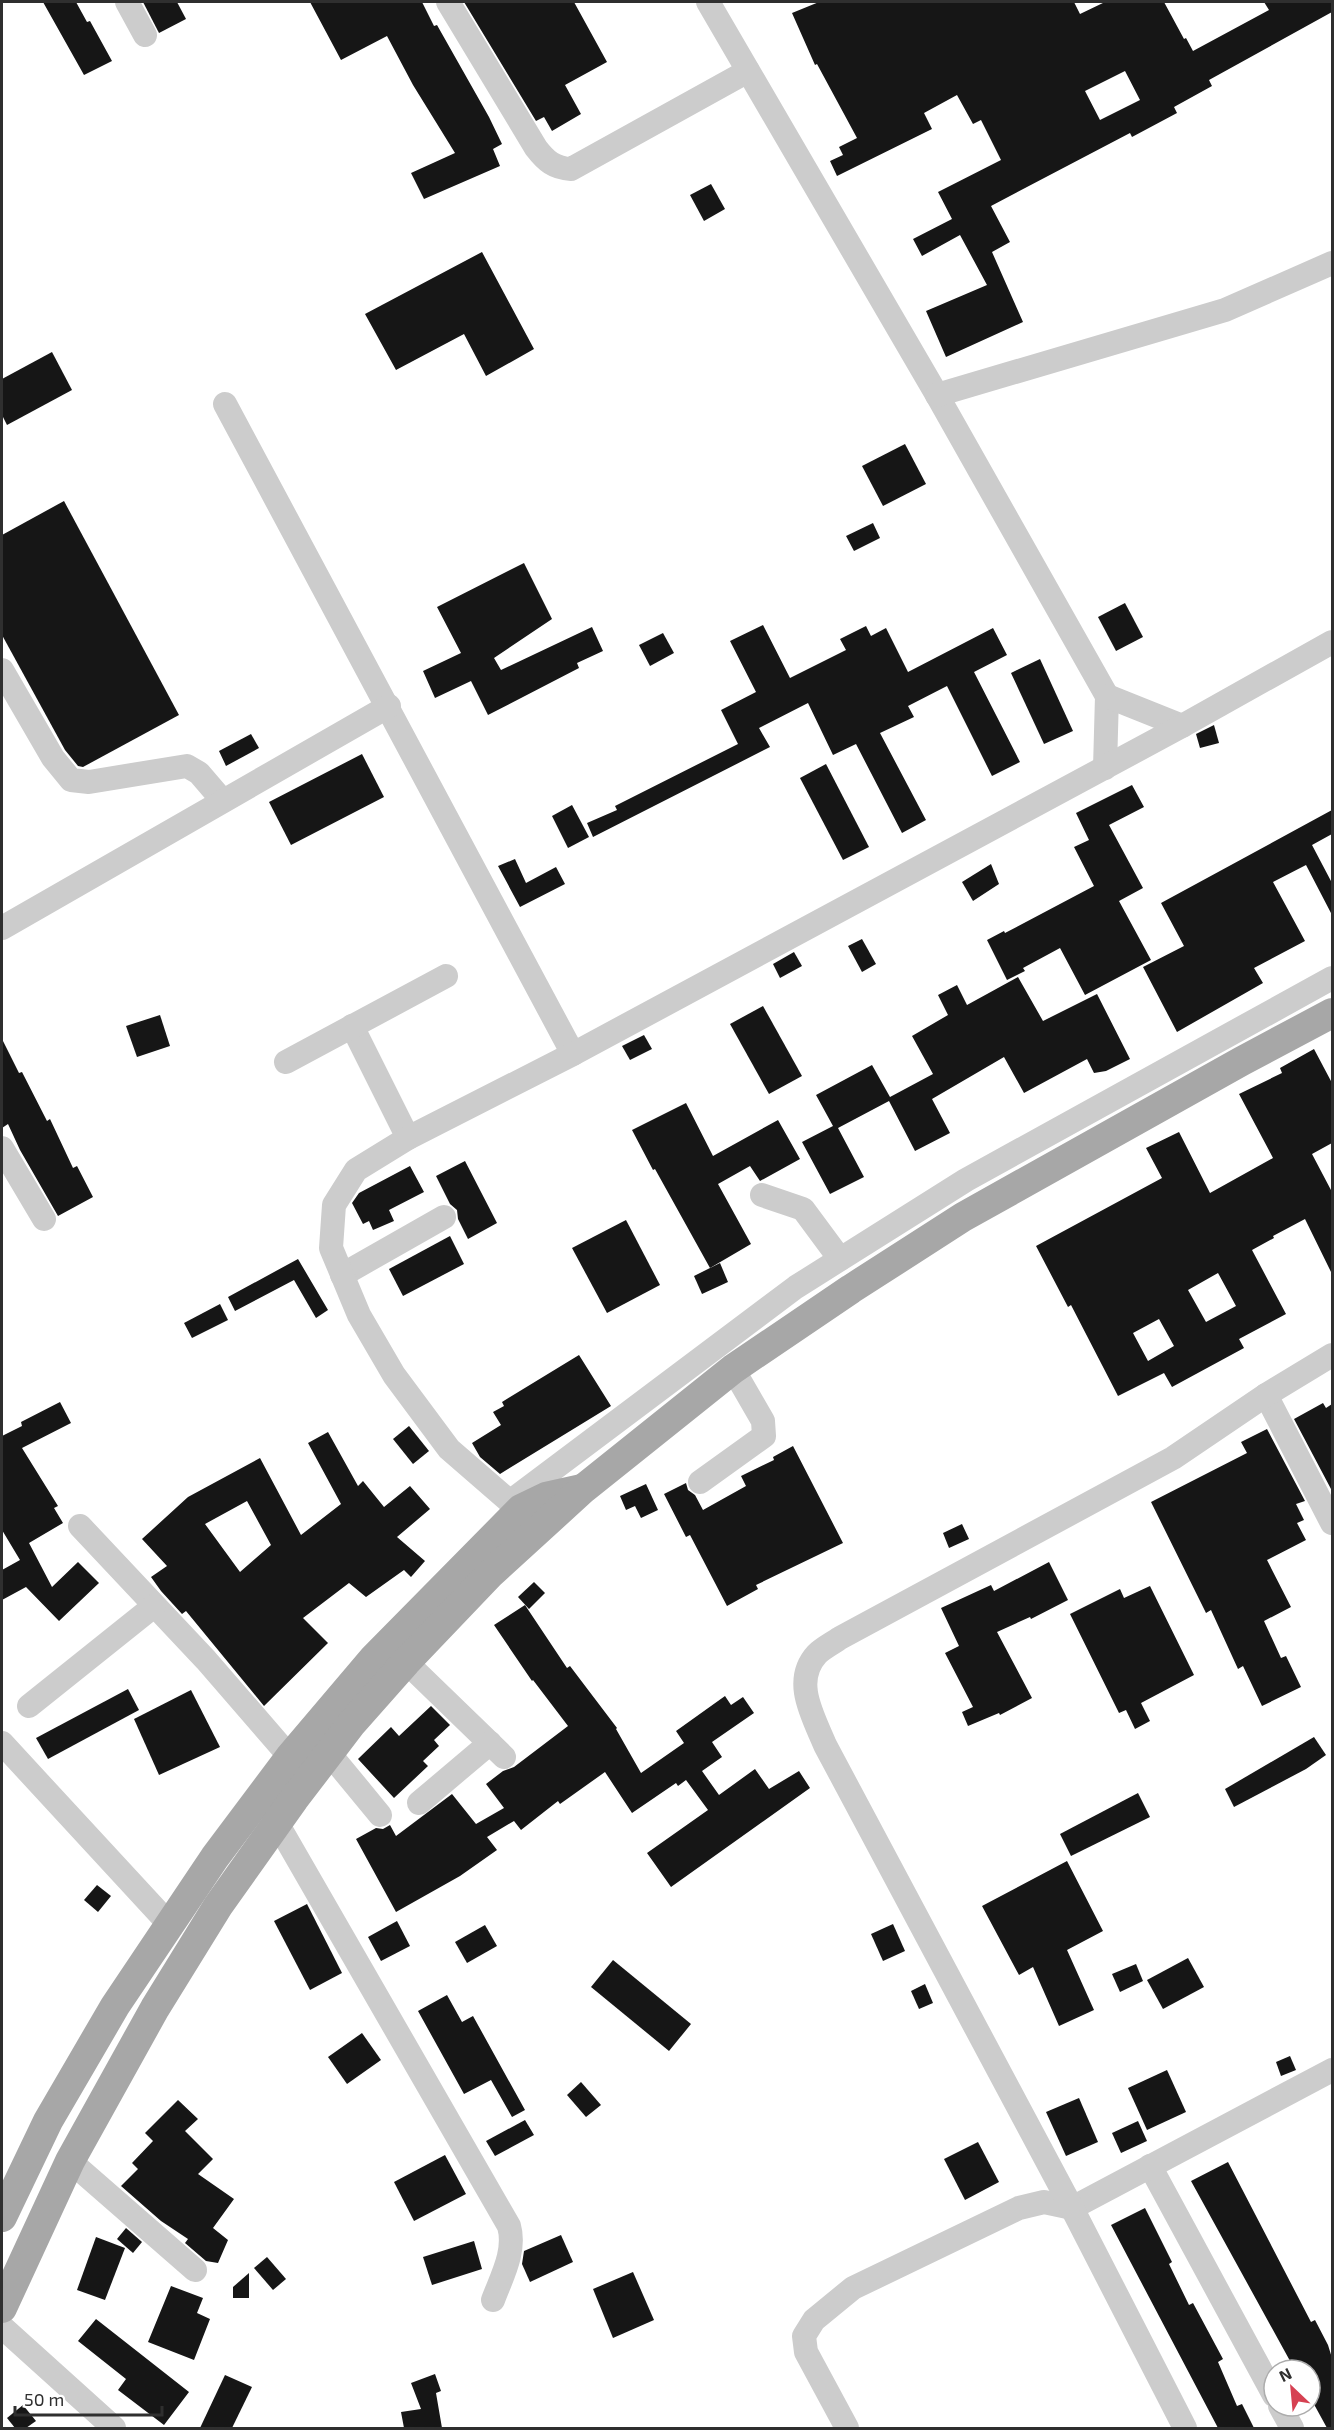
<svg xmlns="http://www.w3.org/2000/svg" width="1334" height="2430" font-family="'Exo 2',sans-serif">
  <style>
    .building { fill: #161616; fill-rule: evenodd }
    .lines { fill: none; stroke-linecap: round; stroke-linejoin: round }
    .minor { stroke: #ccc; stroke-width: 24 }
    .major { stroke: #a7a7a7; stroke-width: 30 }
  </style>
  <rect width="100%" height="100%" fill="#fff"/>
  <g class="building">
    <polygon points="43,2 76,2 87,22 90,21 112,61 84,75"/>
    <polygon points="143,2 177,2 186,19 159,33"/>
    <polygon points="310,2 422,2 434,26 437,25 489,117 502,144 493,149 500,166 424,199 411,173 455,153 413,85 387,36 341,60"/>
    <polygon points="464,2 574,2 607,62 565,85 581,114 552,131 544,117 536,121"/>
    <path d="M819 2H1074L1080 14 1105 2H1164L1184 39 1186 38 1193 51 1269 10 1264 2H1332V12L1209 80 1212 86 1174 107 1177 113 1132 137 1130 133 991 206 1010 242 992 252 1023 322 946 357 926 311 987 285 960 235 922 256 913 239 952 219 938 192 1001 160 981 120 973 124 957 95 924 113 932 129 837 176 830 161 843 155 839 147 857 138 817 64 815 65 792 13ZM1125 71 1140 100 1100 120 1085 91Z"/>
    <polygon points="711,184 725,209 704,221 690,195"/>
    <polygon points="482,252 534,349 486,376 464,334 396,370 365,314"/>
    <polygon points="52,352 72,390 7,425 2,415 2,379"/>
    <polygon points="905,444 926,484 883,506 862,466"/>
    <polygon points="64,501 179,715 83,767 78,766 65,750 2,635 2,535"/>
    <polygon points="873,523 880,538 854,551 846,536"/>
    <polygon points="524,563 552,619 494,658 501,670 592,627 603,651 577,663 579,668 488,715 471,681 435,698 423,671 461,653 437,607"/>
    <polygon points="1125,603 1143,637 1116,651 1098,617"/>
    <polygon points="763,625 790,678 846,650 840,639 866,626 871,636 886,628 908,672 993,628 1007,655 974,672 1020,762 992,776 947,686 908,706 914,717 880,733 926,820 902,833 856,744 833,755 808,703 759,728 770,747 593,837 587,823 617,810 615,806 738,744 721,710 756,692 730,641"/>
    <polygon points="663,633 674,653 650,666 639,645"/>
    <polygon points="1040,659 1073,731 1044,744 1011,673"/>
    <polygon points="1214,725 1219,743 1200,748 1196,734"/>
    <polygon points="251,734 259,748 226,766 219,751"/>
    <polygon points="362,754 384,797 291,845 269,802"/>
    <polygon points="826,764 869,847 843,860 800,778"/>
    <polygon points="1132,785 1144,807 1109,825 1143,888 1119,901 1151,960 1085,995 1060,948 1023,968 1025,971 1007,980 987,940 1004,931 1005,933 1094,886 1074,847 1089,840 1076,813"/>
    <polygon points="572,805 589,837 568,848 552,816"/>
    <polygon points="1332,810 1332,834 1312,845 1332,883 1332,915 1306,865 1273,882 1305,941 1254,968 1263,983 1177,1032 1143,967 1184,946 1161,903"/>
    <polygon points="515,859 526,883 556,867 565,884 520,907 498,866"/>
    <polygon points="991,864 999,884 973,901 962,882"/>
    <polygon points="862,939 876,964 862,972 848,946"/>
    <polygon points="794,952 802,966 780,978 773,964"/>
    <polygon points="1018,977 1043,1021 1097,994 1130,1059 1106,1071 1094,1073 1087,1059 1024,1093 1004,1057 932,1099 950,1133 915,1151 889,1101 838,1128 864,1177 830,1194 802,1142 833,1126 816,1095 872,1065 890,1097 933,1074 912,1036 948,1015 938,995 957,985 967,1005"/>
    <polygon points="763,1006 802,1076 769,1094 730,1024"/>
    <polygon points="160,1015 170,1046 137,1057 126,1026"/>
    <polygon points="644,1035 652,1049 630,1060 622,1046"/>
    <polygon points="2,1039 19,1073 22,1072 47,1121 50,1119 73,1168 77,1166 93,1197 58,1216 20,1150 8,1124 2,1128"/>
    <path d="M1314 1049 1332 1083V1143L1312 1154 1332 1192V1274L1305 1219 1273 1236 1274 1238 1252 1250 1286 1314 1239 1339 1244 1348 1172 1387 1164 1373 1118 1396 1071 1305 1068 1307 1036 1246 1162 1178 1146 1148 1179 1132 1210 1193 1273 1158 1239 1094 1282 1073 1280 1068ZM1218 1273 1236 1306 1206 1322 1188 1290ZM1159 1319 1174 1346 1148 1361 1133 1333Z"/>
    <polygon points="686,1103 713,1156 778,1120 800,1159 760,1181 750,1166 718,1184 751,1244 710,1268 655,1169 653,1170 632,1130"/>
    <polygon points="465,1161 497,1223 468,1239 458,1219 457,1210 450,1204 436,1176"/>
    <polygon points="410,1166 424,1192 389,1210 394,1221 373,1230 369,1221 363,1224 352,1203 359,1193"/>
    <polygon points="626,1220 660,1285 607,1313 572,1248"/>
    <polygon points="450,1236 464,1264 403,1296 389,1269"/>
    <polygon points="298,1259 328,1310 316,1318 294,1280 235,1311 228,1297"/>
    <polygon points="720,1263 728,1282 702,1294 694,1276"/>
    <polygon points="220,1304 228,1320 192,1338 184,1323"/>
    <polygon points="579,1355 611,1406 500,1474 480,1457 472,1443 501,1425 493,1412 504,1406 502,1402"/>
    <polygon points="60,1402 71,1423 22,1448 58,1506 54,1508 63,1523 29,1543 52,1587 78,1562 99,1583 59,1621 26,1587 2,1600 2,1570 20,1560 2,1530 2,1436 22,1426 21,1422"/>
    <polygon points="1323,1403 1326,1408 1332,1404 1332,1489 1331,1489 1294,1419"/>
    <polygon points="409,1426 429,1451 413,1464 393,1439"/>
    <polygon points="1267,1429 1305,1501 1296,1504 1304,1520 1297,1523 1306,1540 1267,1560 1291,1607 1264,1621 1281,1658 1286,1656 1301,1687 1262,1706 1243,1666 1238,1669 1211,1610 1206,1613 1151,1502 1247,1453 1241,1442"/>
    <path d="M328 1432 358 1486 363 1481 384 1507 410 1486 430 1509 397 1537 425 1561 411 1577 404 1570 366 1597 349 1583 303 1618 328 1643 264 1706 186 1611 182 1614 161 1591 151 1577 167 1566 142 1539 188 1497 260 1458 301 1535 341 1504 308 1443ZM247 1501 271 1545 240 1572 205 1524Z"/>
    <polygon points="793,1446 843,1543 756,1585 758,1589 727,1606 690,1535 686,1537 664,1494 686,1483 688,1490 695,1495 703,1510 746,1486 741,1476 774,1460 773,1457"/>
    <polygon points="646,1484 658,1510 641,1518 635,1506 626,1510 620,1496"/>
    <polygon points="962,1524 969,1539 949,1548 943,1533"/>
    <polygon points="1049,1562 1068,1600 1031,1619 1030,1617 997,1632 1032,1698 1000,1715 999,1713 968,1726 962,1712 973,1707 945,1653 959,1646 941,1608 991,1585 994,1591"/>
    <polygon points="534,1582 545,1593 529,1609 518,1597"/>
    <polygon points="1150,1586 1194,1675 1141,1703 1150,1721 1135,1729 1126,1710 1119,1713 1070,1614 1120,1589 1124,1598"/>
    <polygon points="525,1605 567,1668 570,1666 617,1728 616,1729 641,1773 684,1743 676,1731 725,1696 731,1705 743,1697 754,1713 712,1742 722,1757 702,1771 719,1795 755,1769 769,1789 799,1771 810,1788 671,1887 647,1853 708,1810 686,1780 678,1786 676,1783 632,1813 605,1772 560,1804 558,1801 521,1830 514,1821 487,1837 497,1850 460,1876 396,1912 356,1839 376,1828 383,1829 390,1825 396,1836 452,1794 476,1824 504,1808 486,1784 503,1771 514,1767 568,1726 533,1680 532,1681 494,1625"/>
    <polygon points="128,1689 139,1710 48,1759 36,1738"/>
    <polygon points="191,1690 220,1747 159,1775 134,1719"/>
    <polygon points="431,1706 450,1725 434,1740 439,1746 423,1761 428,1766 394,1798 358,1759 391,1727 399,1736"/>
    <polygon points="1314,1737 1326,1755 1306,1769 1234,1807 1225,1789"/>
    <polygon points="1138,1793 1150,1817 1071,1856 1060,1834"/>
    <polygon points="1067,1861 1103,1931 1067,1950 1094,2010 1059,2026 1033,1967 1019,1975 982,1906"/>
    <polygon points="97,1885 111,1896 98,1912 84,1900"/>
    <polygon points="307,1904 342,1973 310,1990 274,1921"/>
    <polygon points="397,1921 410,1946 381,1961 368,1937"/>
    <polygon points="893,1924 905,1951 883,1961 871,1934"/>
    <polygon points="485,1925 497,1946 467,1963 455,1942"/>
    <polygon points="1188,1958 1204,1987 1163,2009 1147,1980"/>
    <polygon points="613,1960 691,2024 669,2051 591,1987"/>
    <polygon points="1136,1964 1143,1981 1120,1992 1112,1974"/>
    <polygon points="925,1984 933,2003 919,2009 911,1991"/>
    <polygon points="447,1995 462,2022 473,2016 525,2110 512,2117 491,2080 464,2094 418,2011"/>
    <polygon points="362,2033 381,2060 347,2084 328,2057"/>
    <polygon points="1290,2056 1296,2070 1281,2076 1276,2062"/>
    <polygon points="1167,2070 1186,2112 1147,2130 1128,2088"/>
    <polygon points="581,2082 601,2105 586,2117 567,2095"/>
    <polygon points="1079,2098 1098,2142 1066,2156 1046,2112"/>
    <polygon points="178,2100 198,2119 185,2131 213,2159 198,2174 234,2199 213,2228 228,2240 218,2263 206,2261 185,2243 188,2239 161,2221 121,2186 138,2169 132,2163 153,2141 145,2133"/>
    <polygon points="525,2120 534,2135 495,2156 486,2141"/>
    <polygon points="1138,2121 1147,2141 1121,2153 1112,2133"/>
    <polygon points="978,2142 999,2182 965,2200 944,2159"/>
    <polygon points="445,2155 466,2194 414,2221 394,2182"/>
    <polygon points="1228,2162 1311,2322 1315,2320 1328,2345 1332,2358 1332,2428 1327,2428 1310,2397 1310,2371 1313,2370 1295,2370 1191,2181"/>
    <polygon points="1145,2208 1172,2262 1169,2264 1189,2305 1193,2303 1223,2359 1218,2362 1237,2406 1242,2404 1254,2428 1218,2428 1111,2225"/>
    <polygon points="126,2228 142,2242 133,2253 117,2239"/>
    <polygon points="561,2235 573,2262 530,2282 522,2264 524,2251"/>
    <polygon points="96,2237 125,2248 105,2300 77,2290"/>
    <polygon points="474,2241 482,2269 432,2285 423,2257"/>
    <polygon points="267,2257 286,2279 273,2290 254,2268"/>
    <polygon points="633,2272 654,2320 613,2338 593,2289"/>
    <polygon points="249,2273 249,2298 233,2298 233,2287"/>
    <polygon points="171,2286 203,2298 197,2313 210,2319 194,2360 148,2342"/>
    <polygon points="96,2319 189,2392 164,2425 118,2390 126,2379 78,2341"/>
    <polygon points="435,2374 441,2391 436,2393 442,2428 404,2428 401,2412 421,2409 411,2383"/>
    <polygon points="225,2375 252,2387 232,2428 200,2428"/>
    <polygon points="23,2405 36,2421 26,2428 15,2428 7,2418"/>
  </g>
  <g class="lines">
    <g class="minor">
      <polyline points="127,2 145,35"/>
      <path d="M448 2 536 148C546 161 554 168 571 169L748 71"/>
      <polyline points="708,2 937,395 1107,696 1105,768"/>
      <polyline points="937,395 1225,310 1332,263"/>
      <polyline points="225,404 573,1054"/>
      <polyline points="2,670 53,758 71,780 89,782 187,766 199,773 223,801"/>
      <polyline points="1107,696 1182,726"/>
      <polyline points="2,928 389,706"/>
      <polyline points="352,1026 408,1138"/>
      <polyline points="286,1062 446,976"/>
      <polyline points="2,1148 44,1219"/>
      <polyline points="762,1195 803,1209 840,1259"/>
      <polyline points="342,1275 444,1217"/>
      <polyline points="1266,1395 1332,1523"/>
      <polyline points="700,1482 764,1436 763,1421 733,1369"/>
      <polyline points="511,1501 796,1287 966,1180 1332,978"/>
      <polyline points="532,1521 449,1449 394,1375 359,1315 331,1248 334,1205 356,1170 408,1138 573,1054 1182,726 1332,642"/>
      <polyline points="80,1526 206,1660 290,1757"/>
      <polyline points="406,1662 504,1757"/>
      <polyline points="29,1706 154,1606"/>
      <polyline points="2,1743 170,1925"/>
      <polyline points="329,1753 380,1815"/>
      <polyline points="419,1803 490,1743"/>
      <path d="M277 1823 509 2226C516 2251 502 2276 493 2300"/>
      <polyline points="70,2161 195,2270"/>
      <polyline points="1150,2166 1274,2395"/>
      <polyline points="2,2327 114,2428"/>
      <polyline points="1280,2406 1292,2428"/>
      <polyline points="847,2428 806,2352 804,2336 814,2320 853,2288 1019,2208 1044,2202 1072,2208 1332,2070"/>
      <path d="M1185 2428 1072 2208 825 1745C813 1716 792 1681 817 1654 823 1648 833 1643 840 1638L1173 1458 1266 1395 1332 1355"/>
    </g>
    <g class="major">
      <polyline points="2,2217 48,2121 115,2006 215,1857 290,1757 374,1658 521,1509 546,1497 582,1489"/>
      <polyline points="2,2308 70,2161 155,2008 218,1906 294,1799 352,1723 406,1662 490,1574 583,1489 733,1369 851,1289 963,1217 1242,1061 1332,1013"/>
    </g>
  </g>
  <rect width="1334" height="2430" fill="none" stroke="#2f2f2f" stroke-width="6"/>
  <g transform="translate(1292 2388) rotate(334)"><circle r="28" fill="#ffffff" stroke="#acacac" stroke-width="1.5"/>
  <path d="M0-4.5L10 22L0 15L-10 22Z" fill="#d64152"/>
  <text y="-9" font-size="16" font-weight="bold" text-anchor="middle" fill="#2f2f2f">N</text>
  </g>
  <path d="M15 2406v9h147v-9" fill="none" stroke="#2f2f2f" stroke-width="3"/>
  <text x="24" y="2406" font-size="18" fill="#2f2f2f" stroke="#ffffff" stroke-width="4.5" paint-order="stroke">50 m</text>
</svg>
